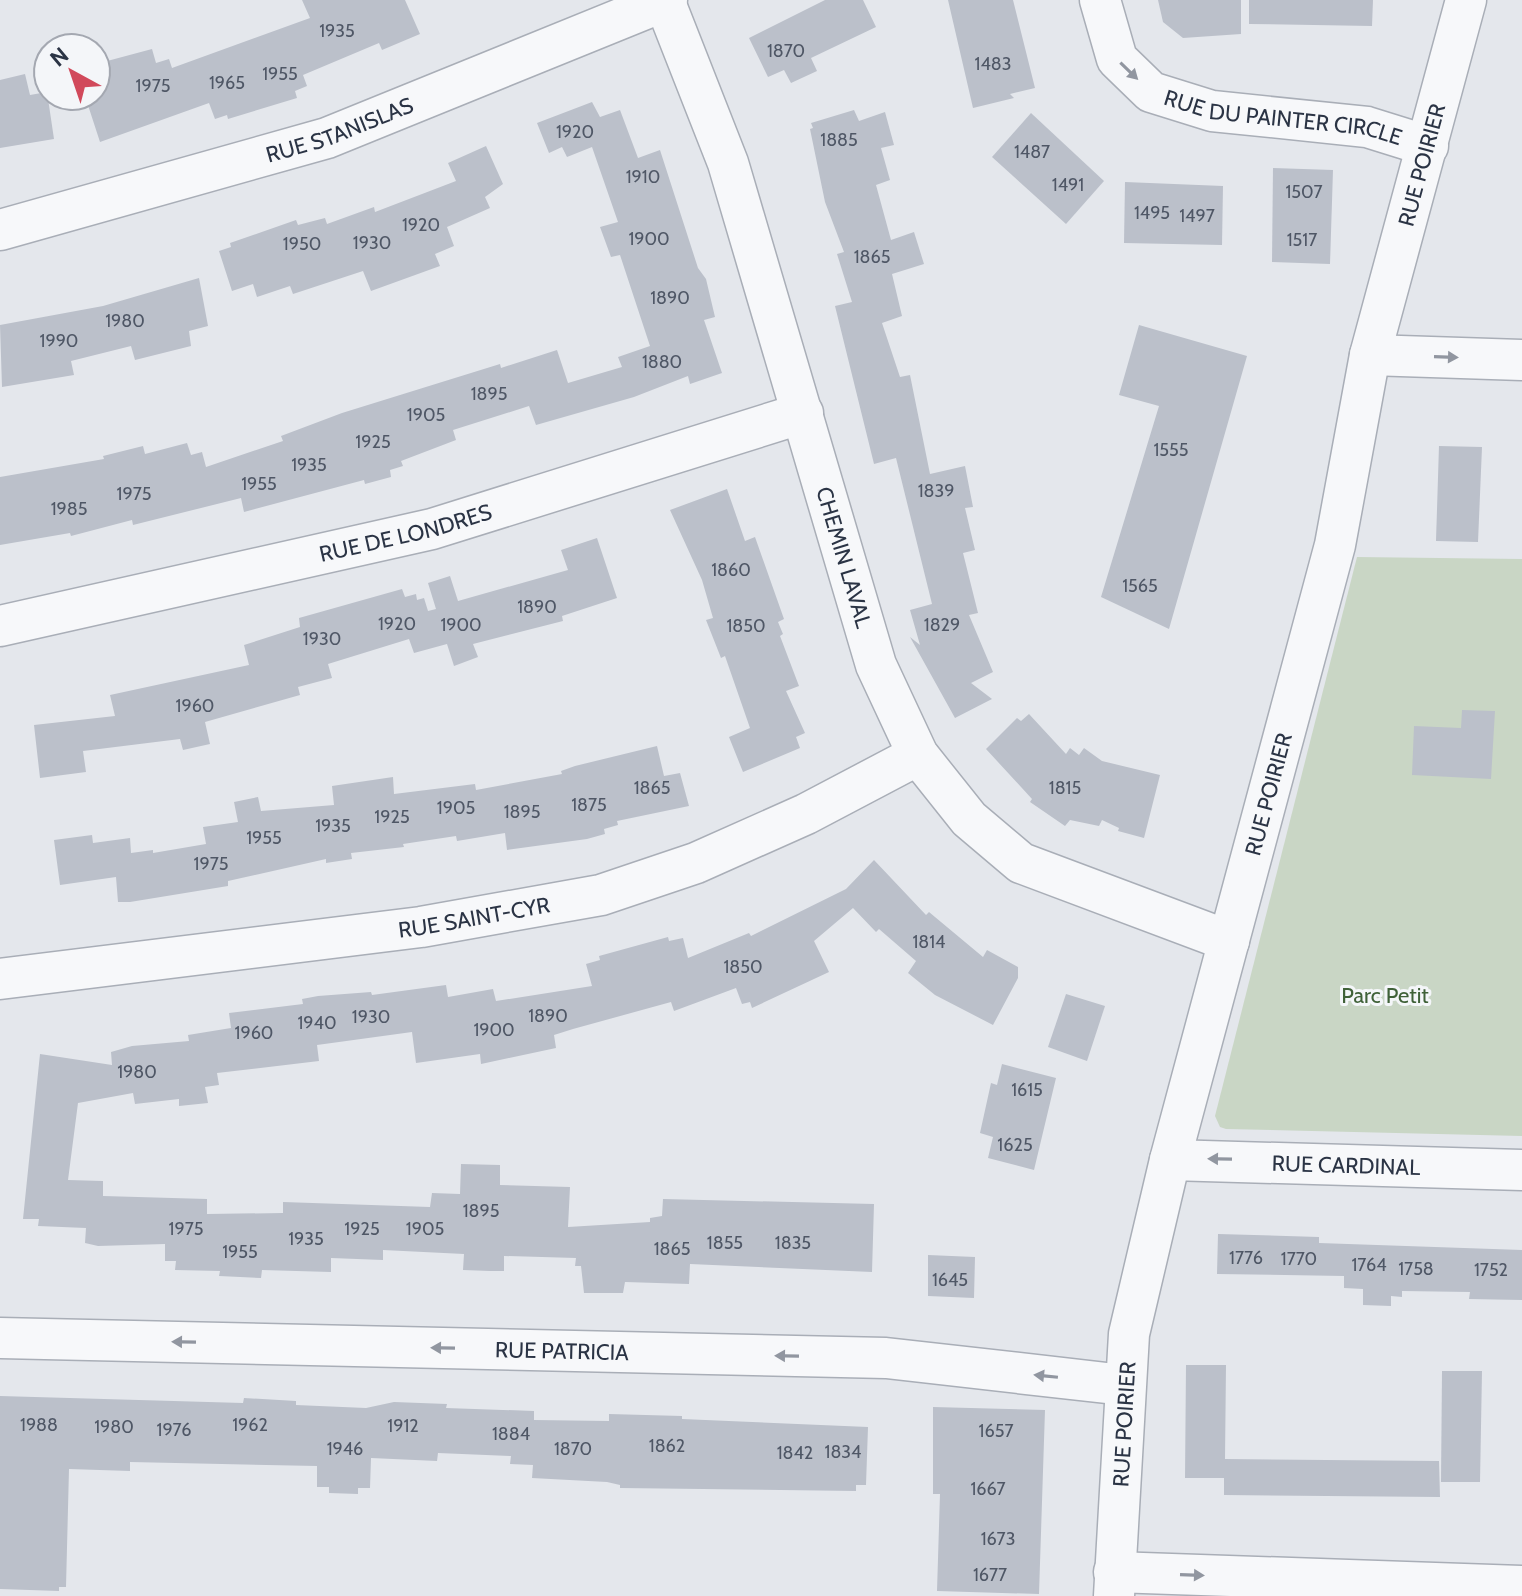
<svg xmlns="http://www.w3.org/2000/svg" width="1522" height="1596" font-family="Cabin,sans-serif">
  <style>
    .green { fill: #c9d6c5 }
    .building { fill: #bbc0ca }
    .lines { fill: none; stroke-linecap: round; stroke-linejoin: round }
    .minor-casing { stroke: #a9aeb7; stroke-width: 43 }
    .minor { stroke: #f7f8fa; stroke-width: 40 }
    .oneway { fill: #9196a0 }
    .labels { text-anchor: middle; stroke-width: 6; stroke-linejoin: round; paint-order: stroke }
    .number-label { font-size: 18px; fill: #4f5766 }
    .street-label { font-size: 22px; fill: #2b3445; stroke: #f4f6f9 }
    .park-label { font-size: 22px; fill: #3f6138; stroke: #f4f6f9 }
  </style>
  <rect width="100%" height="100%" fill="#e4e7ec"/>
  <polygon class="green" points="1357,557 1522,559 1522,1136 1226,1129 1220,1127 1215,1116"/>
  <g class="building">
    <polygon points="302,0 405,0 420,34 382,50 379,43 303,75 307,86 295,91 297,98 228,119 227,115 215,119 209,103 100,142 85,96 96,96 96,64 152,49 156,63 169,59 172,68 310,18"/>
    <polygon points="825,0 863,0 876,27 811,58 817,71 791,83 784,70 768,77 749,38"/>
    <polygon points="948,0 1013,0 1035,88 1010,94 1014,98 973,108"/>
    <polygon points="1158,0 1241,0 1241,34 1183,38 1163,22"/>
    <polygon points="1249,0 1373,0 1372,26 1249,24"/>
    <polygon points="25,74 30,95 47,92 54,139 0,148 0,80"/>
    <polygon points="592,102 600,117 620,110 638,158 660,150 698,268 706,279 715,317 704,320 722,373 690,384 688,376 634,397 536,425 529,406 453,430 456,440 401,461 403,466 390,470 391,477 365,484 364,480 244,512 241,498 133,525 132,520 71,536 70,533 0,545 0,477 104,459 103,456 143,446 145,454 187,443 191,455 202,452 206,467 283,441 281,436 342,413 500,364 501,368 557,350 568,383 622,367 618,357 650,346 620,255 611,257 600,227 618,222 592,147 567,157 562,147 549,153 537,123"/>
    <polygon points="854,110 859,121 885,112 894,145 881,148 890,180 876,185 891,240 914,232 924,264 892,274 902,316 882,323 900,377 910,375 930,474 965,466 973,507 965,508 975,550 963,553 978,613 969,615 993,672 971,683 992,699 955,718 910,637 920,645 910,610 932,604 896,458 874,464 835,306 852,302 837,254 844,252 825,202 810,129 813,128 811,123"/>
    <polygon points="1031,113 1104,181 1066,224 992,157"/>
    <polygon points="486,146 503,184 485,197 490,208 447,227 454,246 435,254 440,266 371,291 363,271 293,294 290,286 257,297 253,284 232,291 219,251 231,247 230,243 296,220 298,225 325,218 327,224 374,207 375,212 456,181 448,163"/>
    <polygon points="1273,168 1333,170 1330,264 1272,262"/>
    <polygon points="1125,182 1223,186 1222,245 1124,243"/>
    <polygon points="199,278 208,326 189,331 191,346 135,360 131,346 71,361 74,375 2,387 0,325 103,306"/>
    <polygon points="1139,325 1247,356 1169,629 1101,597 1159,406 1119,395"/>
    <polygon points="1439,446 1482,447 1478,542 1436,541"/>
    <polygon points="727,489 745,541 755,537 784,619 778,622 783,634 780,636 799,686 786,691 805,733 796,737 800,748 743,772 729,737 750,728 725,656 721,658 706,620 713,618 702,580 670,510"/>
    <polygon points="597,538 617,598 562,616 563,621 473,644 478,657 454,666 447,644 414,653 409,639 328,664 332,678 298,687 300,695 205,722 210,744 183,750 180,739 83,751 86,772 40,778 34,725 115,716 110,695 249,665 244,645 300,627 299,618 402,589 405,597 416,594 417,600 424,598 428,611 436,609 428,583 450,576 458,601 568,570 561,550"/>
    <polygon points="1462,710 1495,711 1491,779 1412,775 1414,726 1461,728"/>
    <polygon points="1029,714 1066,754 1070,748 1079,755 1084,748 1102,761 1160,775 1144,838 1118,831 1119,828 1102,820 1099,826 1070,820 1065,826 1030,802 1032,799 986,749 1017,718 1021,721"/>
    <polygon points="657,746 664,776 680,773 689,806 617,821 618,825 604,829 605,834 587,839 507,850 505,833 457,841 456,836 403,844 404,847 351,853 352,859 326,863 326,859 228,881 228,886 130,902 118,902 116,877 60,885 54,840 92,835 93,843 130,838 131,853 153,850 153,853 206,844 203,827 238,822 234,802 258,797 261,811 334,805 332,786 393,777 394,794 475,784 476,790 562,774 561,771 575,766"/>
    <polygon points="874,860 926,915 929,912 983,957 987,950 1018,967 1018,978 993,1025 935,995 908,973 916,961 879,929 876,932 853,908 814,941 829,972 752,1008 750,1002 742,1004 736,988 674,1011 671,1002 573,1029 554,1035 556,1048 481,1064 480,1054 416,1063 412,1032 339,1042 317,1045 319,1061 217,1073 219,1085 205,1087 208,1103 179,1106 179,1099 135,1104 133,1093 78,1103 68,1180 103,1181 103,1196 207,1199 207,1214 283,1213 283,1202 430,1207 432,1193 460,1194 461,1164 500,1165 500,1185 570,1187 568,1227 650,1222 650,1218 662,1216 663,1199 874,1204 872,1272 690,1264 689,1284 625,1282 623,1293 584,1293 581,1266 575,1266 576,1258 504,1256 504,1271 490,1271 463,1270 464,1254 383,1250 383,1260 331,1258 331,1272 262,1270 261,1278 219,1276 220,1271 175,1270 176,1261 165,1261 165,1244 98,1246 85,1243 86,1228 38,1226 39,1219 23,1219 40,1054 112,1065 111,1052 132,1046 189,1041 188,1035 231,1028 229,1013 303,1004 302,999 318,996 371,992 372,995 446,985 448,997 493,989 496,1001 592,986 586,964 600,960 599,956 668,937 669,941 683,938 688,958 749,933 751,936 846,889"/>
    <polygon points="1066,994 1105,1006 1087,1061 1048,1047"/>
    <polygon points="1002,1064 1056,1078 1034,1170 988,1158 993,1137 980,1133 991,1083 997,1085"/>
    <polygon points="1218,1234 1319,1237 1319,1243 1522,1250 1522,1300 1469,1299 1470,1292 1402,1291 1402,1297 1391,1296 1391,1306 1363,1305 1363,1289 1344,1288 1344,1276 1217,1274"/>
    <polygon points="928,1255 975,1257 974,1298 928,1296"/>
    <polygon points="1186,1365 1226,1365 1225,1459 1439,1461 1440,1497 1224,1495 1224,1478 1185,1478"/>
    <polygon points="1442,1371 1482,1371 1480,1482 1441,1482"/>
    <polygon points="0,1396 243,1403 244,1398 296,1401 296,1405 366,1408 394,1402 447,1404 446,1408 534,1411 534,1420 609,1421 609,1414 682,1416 682,1419 868,1427 866,1485 856,1485 856,1491 620,1488 620,1485 607,1482 532,1478 533,1465 510,1464 511,1456 438,1453 437,1461 371,1458 370,1488 358,1488 358,1494 329,1493 329,1487 317,1487 317,1466 130,1462 130,1471 69,1469 66,1587 59,1587 59,1591 0,1589"/>
    <polygon points="933,1407 1045,1410 1039,1594 937,1591 940,1494 933,1494"/>
  </g>
  <g class="lines">
    <g class="minor-casing">
      <g id="minor">
        <path id="s1" d="M664 0 728 163 876 665 918 755 969 819 1021 863 1229 941"/>
        <path id="s2" d="M1100 0 1117 59 1151 92 1212 111 1367 127 1428 146"/>
        <path id="s3" d="M0 230 327 138 667 0"/>
        <polyline points="1370,355 1522,360"/>
        <path id="s4" d="M0 626 432 529 803 413"/>
        <path id="s5" d="M0 979 421 927 601 895 696 863 806 814 918 755"/>
        <path id="s6" d="M1170 1160 1522 1170"/>
        <path id="s7" d="M0 1338 886 1358 1124 1385"/>
        <polyline points="1114,1572 1522,1586"/>
        <path id="s8" d="M1114 1596 1129 1334 1170 1160 1335 545 1370 355 1466 0"/>
      </g>
    </g>
    <use href="#minor" class="minor"/>
  </g>
  <defs><path id="oneway-solid" d="M-6-.8H1V-3.2L6.5 0L1 3.2V.8H-6Z" transform="scale(2)"/></defs>
  <g class="oneway">
    <use href="#oneway-solid" transform="translate(1129 71) rotate(44)"/>
    <use href="#oneway-solid" transform="translate(1446 357) rotate(2)"/>
    <use href="#oneway-solid" transform="translate(1220 1159) rotate(-179)"/>
    <use href="#oneway-solid" transform="translate(184 1342) rotate(-179)"/>
    <use href="#oneway-solid" transform="translate(443 1348) rotate(-179)"/>
    <use href="#oneway-solid" transform="translate(787 1356) rotate(-179)"/>
    <use href="#oneway-solid" transform="translate(1046 1376) rotate(-174)"/>
    <use href="#oneway-solid" transform="translate(1192 1575) rotate(2)"/>
  </g>
  <g class="labels">
    <g class="number-label">
      <text x="337" y="37">1935</text>
      <text x="786" y="57">1870</text>
      <text x="993" y="70">1483</text>
      <text x="280" y="80">1955</text>
      <text x="227" y="89">1965</text>
      <text x="153" y="92">1975</text>
      <text x="575" y="138">1920</text>
      <text x="839" y="146">1885</text>
      <text x="1032" y="158">1487</text>
      <text x="643" y="183">1910</text>
      <text x="1068" y="191">1491</text>
      <text x="1304" y="198">1507</text>
      <text x="1152" y="219">1495</text>
      <text x="1197" y="222">1497</text>
      <text x="421" y="231">1920</text>
      <text x="649" y="245">1900</text>
      <text x="1302" y="246">1517</text>
      <text x="372" y="249">1930</text>
      <text x="302" y="250">1950</text>
      <text x="872" y="263">1865</text>
      <text x="670" y="304">1890</text>
      <text x="125" y="327">1980</text>
      <text x="59" y="347">1990</text>
      <text x="662" y="368">1880</text>
      <text x="489" y="400">1895</text>
      <text x="426" y="421">1905</text>
      <text x="373" y="448">1925</text>
      <text x="1171" y="456">1555</text>
      <text x="309" y="471">1935</text>
      <text x="259" y="490">1955</text>
      <text x="936" y="497">1839</text>
      <text x="134" y="500">1975</text>
      <text x="69" y="515">1985</text>
      <text x="731" y="576">1860</text>
      <text x="1140" y="592">1565</text>
      <text x="537" y="613">1890</text>
      <text x="397" y="630">1920</text>
      <text x="461" y="631">1900</text>
      <text x="942" y="631">1829</text>
      <text x="746" y="632">1850</text>
      <text x="322" y="645">1930</text>
      <text x="195" y="712">1960</text>
      <text x="652" y="794">1865</text>
      <text x="1065" y="794">1815</text>
      <text x="589" y="811">1875</text>
      <text x="456" y="814">1905</text>
      <text x="522" y="818">1895</text>
      <text x="392" y="823">1925</text>
      <text x="333" y="832">1935</text>
      <text x="264" y="844">1955</text>
      <text x="211" y="870">1975</text>
      <text x="929" y="948">1814</text>
      <text x="743" y="973">1850</text>
      <text x="548" y="1022">1890</text>
      <text x="371" y="1023">1930</text>
      <text x="317" y="1029">1940</text>
      <text x="494" y="1036">1900</text>
      <text x="254" y="1039">1960</text>
      <text x="137" y="1078">1980</text>
      <text x="1027" y="1096">1615</text>
      <text x="1015" y="1151">1625</text>
      <text x="481" y="1217">1895</text>
      <text x="186" y="1235">1975</text>
      <text x="362" y="1235">1925</text>
      <text x="425" y="1235">1905</text>
      <text x="306" y="1245">1935</text>
      <text x="725" y="1249">1855</text>
      <text x="793" y="1249">1835</text>
      <text x="672" y="1255">1865</text>
      <text x="240" y="1258">1955</text>
      <text x="1246" y="1264">1776</text>
      <text x="1299" y="1265">1770</text>
      <text x="1369" y="1271">1764</text>
      <text x="1416" y="1275">1758</text>
      <text x="1491" y="1276">1752</text>
      <text x="950" y="1286">1645</text>
      <text x="39" y="1431">1988</text>
      <text x="250" y="1431">1962</text>
      <text x="403" y="1432">1912</text>
      <text x="114" y="1433">1980</text>
      <text x="174" y="1436">1976</text>
      <text x="996" y="1437">1657</text>
      <text x="511" y="1440">1884</text>
      <text x="667" y="1452">1862</text>
      <text x="345" y="1455">1946</text>
      <text x="573" y="1455">1870</text>
      <text x="843" y="1458">1834</text>
      <text x="795" y="1459">1842</text>
      <text x="988" y="1495">1667</text>
      <text x="998" y="1545">1673</text>
      <text x="990" y="1581">1677</text>
    </g>
    <g class="street-label">
      <text dy="8" stroke="none"><textPath href="#s2" startOffset="244">RUE DU PAINTER CIRCLE</textPath></text>
      <text dy="8" stroke="none"><textPath href="#s3" startOffset="354">RUE STANISLAS</textPath></text>
      <text dy="8" stroke="none"><textPath href="#s8" startOffset="1468">RUE POIRIER</textPath></text>
      <text dy="8" stroke="none"><textPath href="#s4" startOffset="416">RUE DE LONDRES</textPath></text>
      <text dy="8" stroke="none"><textPath href="#s1" startOffset="586">CHEMIN LAVAL</textPath></text>
      <text dy="8" stroke="none"><textPath href="#s8" startOffset="820">RUE POIRIER</textPath></text>
      <text dy="8" stroke="none"><textPath href="#s5" startOffset="478">RUE SAINT-CYR</textPath></text>
      <text dy="8" stroke="none"><textPath href="#s6" startOffset="176">RUE CARDINAL</textPath></text>
      <text dy="8" stroke="none"><textPath href="#s7" startOffset="562">RUE PATRICIA</textPath></text>
      <text dy="8" stroke="none"><textPath href="#s8" startOffset="172">RUE POIRIER</textPath></text>
    </g>
    <g class="park-label">
      <text x="1385" y="1003">Parc Petit</text>
    </g>
  </g>
  <g transform="translate(72 72) rotate(320)"><circle r="38" fill="#f4f6f9" stroke="#a4a8b1" stroke-width="2"/>
  <path d="M0-6L14 30L0 20L-14 30Z" fill="#d1495b"/>
  <text y="-12" font-size="22" font-weight="bold" text-anchor="middle" fill="#2b3445">N</text>
  </g>
</svg>
